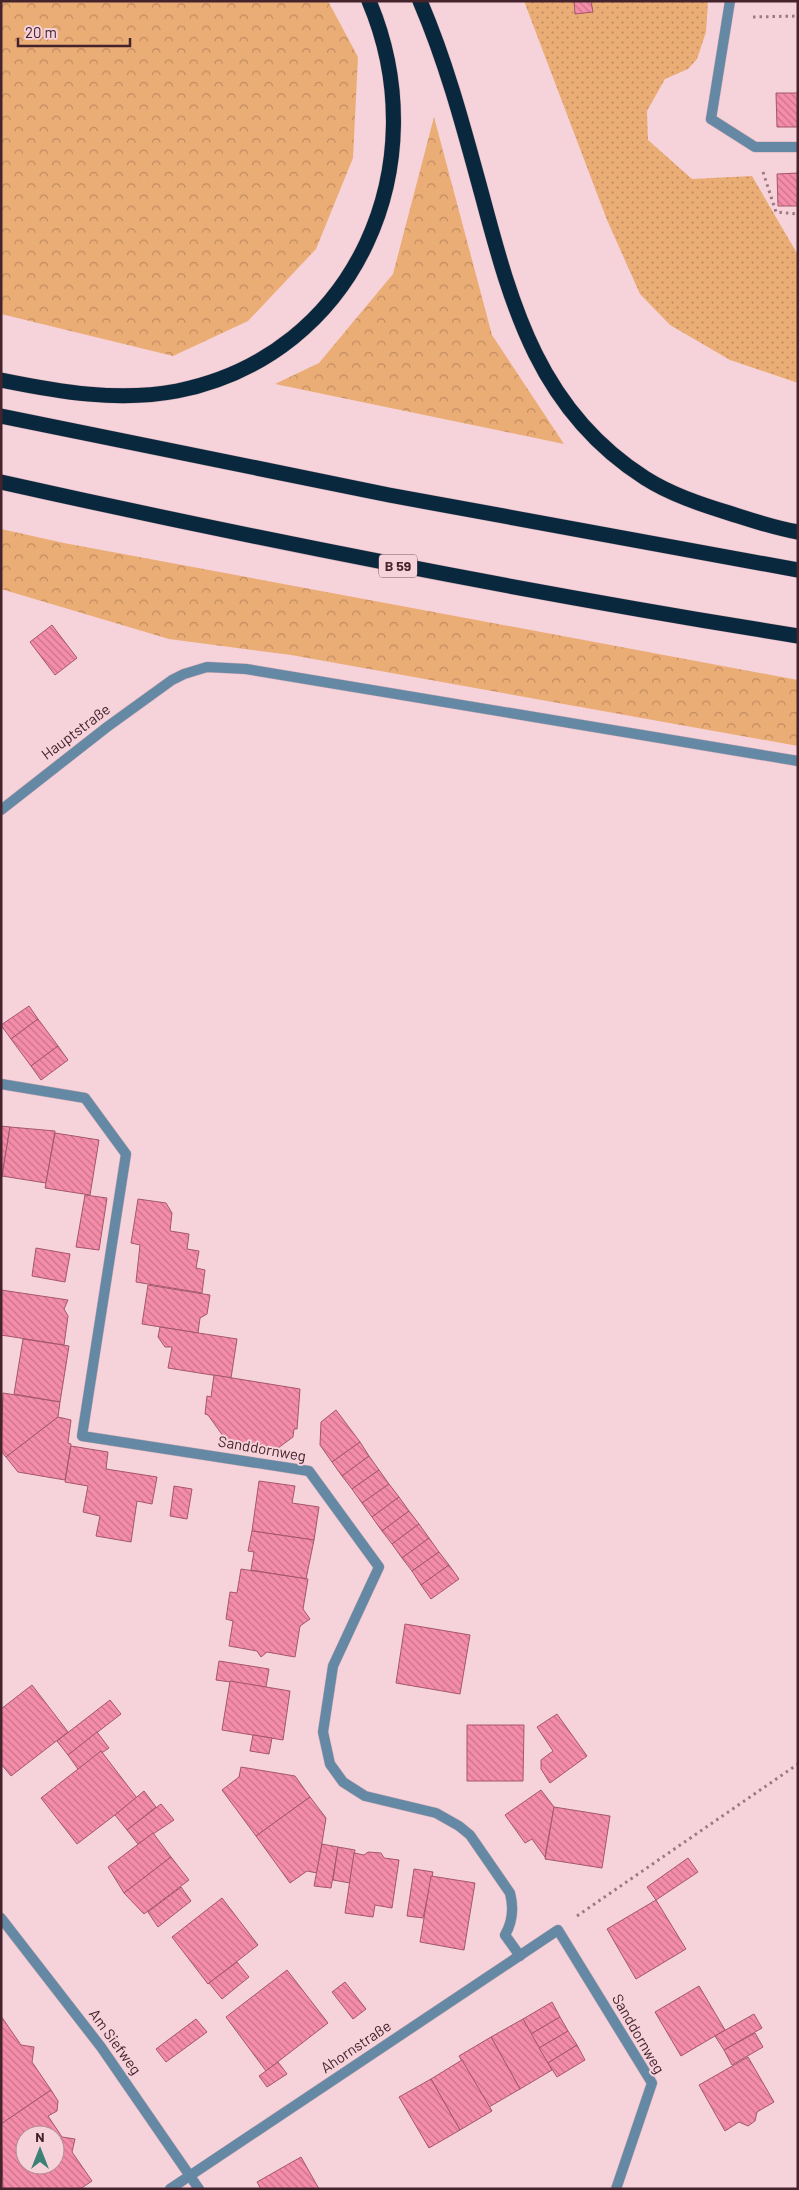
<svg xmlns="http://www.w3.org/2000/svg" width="799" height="2190" font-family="Barlow,sans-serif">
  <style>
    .green { fill: url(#green-dots) }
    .forest { fill: url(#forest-crowns) }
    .building { fill: url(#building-back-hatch); stroke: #a4566d; fill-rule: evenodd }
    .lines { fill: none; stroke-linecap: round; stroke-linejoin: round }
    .lane-casing { stroke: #d2afb7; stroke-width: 11 }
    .street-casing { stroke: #d2afb7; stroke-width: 11 }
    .highway-casing { stroke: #d2afb7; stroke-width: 16 }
    .path { stroke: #9b7981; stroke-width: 3; stroke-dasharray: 2.5 4; stroke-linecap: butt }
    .lane { stroke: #6589a4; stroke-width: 10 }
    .street { stroke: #6589a4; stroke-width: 10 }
    .highway { stroke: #0a283d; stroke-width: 15 }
    .labels { text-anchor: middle; stroke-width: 4; stroke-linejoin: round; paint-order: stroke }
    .shield { fill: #f6d2da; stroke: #795860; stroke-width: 1 }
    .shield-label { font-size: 14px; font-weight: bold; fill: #44232c }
    .street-label { font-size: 15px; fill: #44232c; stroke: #f6d2da }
  </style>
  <defs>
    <pattern id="green-dots" width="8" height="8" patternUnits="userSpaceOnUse" patternTransform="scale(1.25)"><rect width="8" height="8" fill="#ebad76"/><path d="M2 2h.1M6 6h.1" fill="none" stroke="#c08c61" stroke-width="1.8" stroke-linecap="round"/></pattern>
    <pattern id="forest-crowns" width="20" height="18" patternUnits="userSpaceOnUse" patternTransform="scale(1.25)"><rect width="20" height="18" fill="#ebad76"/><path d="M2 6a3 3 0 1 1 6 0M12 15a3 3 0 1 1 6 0" fill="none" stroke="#c08c61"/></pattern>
    <pattern id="building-back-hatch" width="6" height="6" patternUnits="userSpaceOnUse" patternTransform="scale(1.25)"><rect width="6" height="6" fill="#f58daa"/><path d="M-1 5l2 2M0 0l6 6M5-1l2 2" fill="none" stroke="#c8738b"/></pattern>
  </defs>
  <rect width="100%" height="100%" fill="#f6d2da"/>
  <polygon class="green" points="524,1 708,1 706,32 697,59 688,69 665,79 647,111 648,140 692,179 752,176 798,255 798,383 730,360 670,325 640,294 607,220"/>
  <g class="forest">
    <polygon points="1,1 328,1 358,57 353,158 316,249 248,321 173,356 1,314"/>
    <polygon points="434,117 492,335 564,444 275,384 319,363 393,274"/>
    <polygon points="1,529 64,543 798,680 798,746 291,655 169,639 1,589"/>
  </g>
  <g class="building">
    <polygon points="574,1 591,1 593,12 575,14"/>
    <polygon points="776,93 798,93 798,127 777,127"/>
    <polygon points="798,173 798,206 778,206 777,174"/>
    <polygon points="52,625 77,658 55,675 30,642"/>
    <polygon points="29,1006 38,1019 11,1039 1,1025"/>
    <polygon points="38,1019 58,1046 31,1066 11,1039"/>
    <polygon points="58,1046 68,1060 41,1080 31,1066"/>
    <polygon points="1,1126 10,1127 2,1176 1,1176"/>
    <polygon points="10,1127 55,1131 46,1183 2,1176"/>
    <polygon points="55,1133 99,1140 90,1195 45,1188"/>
    <polygon points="85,1195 107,1198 99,1250 76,1247"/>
    <polygon points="138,1199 166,1203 172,1213 170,1231 189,1234 187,1249 199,1251 196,1268 205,1270 202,1293 136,1282 140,1245 131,1243"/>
    <polygon points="36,1248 70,1254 65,1282 32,1276"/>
    <polygon points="148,1285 210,1295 207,1314 200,1318 198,1333 142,1324"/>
    <polygon points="1,1290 68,1300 64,1309 68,1316 64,1345 1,1335"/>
    <polygon points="160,1327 237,1339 231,1378 168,1368 172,1347 165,1347 158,1337"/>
    <polygon points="23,1339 69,1346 60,1402 14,1394"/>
    <polygon points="214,1375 300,1389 297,1429 294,1429 293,1437 278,1448 226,1440 208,1415 205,1414 207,1396 211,1397"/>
    <polygon points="3,1393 60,1402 58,1417 6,1457 1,1451"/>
    <polygon points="336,1410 360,1442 332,1462 320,1445 321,1422"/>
    <polygon points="58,1417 71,1420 68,1443 71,1444 65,1480 18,1472 6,1457"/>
    <polygon points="360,1442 369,1456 342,1476 332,1462"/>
    <polygon points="71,1446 108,1452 106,1469 157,1477 152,1504 137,1501 131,1542 96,1536 100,1516 83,1512 88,1486 65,1482"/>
    <polygon points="369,1456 379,1470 352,1489 342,1476"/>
    <polygon points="379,1470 389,1484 362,1503 352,1489"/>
    <polygon points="259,1481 295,1486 292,1503 319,1507 314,1540 252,1531"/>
    <polygon points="389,1484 399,1497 372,1517 362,1503"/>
    <polygon points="174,1486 192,1489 187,1519 170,1516"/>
    <polygon points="399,1497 409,1511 382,1531 372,1517"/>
    <polygon points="409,1511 419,1524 392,1544 382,1531"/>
    <polygon points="419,1524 429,1538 402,1558 392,1544"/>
    <polygon points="252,1531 314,1540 306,1579 251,1570 254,1552 248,1551"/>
    <polygon points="429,1538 439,1552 412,1571 402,1558"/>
    <polygon points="439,1552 449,1565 421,1585 412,1571"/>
    <polygon points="449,1565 459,1579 431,1599 421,1585"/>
    <polygon points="241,1569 308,1579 303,1609 310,1619 300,1626 295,1657 267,1652 261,1657 257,1651 229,1646 233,1621 226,1619 230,1592 237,1593"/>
    <polygon points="405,1624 470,1635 460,1694 396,1683"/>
    <polygon points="219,1661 269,1669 266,1687 216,1680"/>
    <polygon points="230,1681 290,1691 283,1740 222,1730"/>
    <polygon points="32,1685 68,1732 11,1776 1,1764 1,1709"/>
    <polygon points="110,1700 121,1714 68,1755 57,1741"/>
    <polygon points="557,1714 587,1756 550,1783 541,1769 541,1760 553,1751 537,1727"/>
    <polygon points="467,1725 524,1725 523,1781 467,1781"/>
    <polygon points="97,1732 109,1748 78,1769 68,1755"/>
    <polygon points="253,1735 272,1738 269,1754 250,1751"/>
    <polygon points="101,1751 137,1798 77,1844 41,1798"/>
    <polygon points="241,1767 295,1776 310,1797 256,1836 222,1790 239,1777"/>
    <polygon points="541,1790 554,1807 545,1857 532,1839 525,1843 505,1815"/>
    <polygon points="144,1791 156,1807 127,1830 115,1815"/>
    <polygon points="310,1797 326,1818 317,1873 307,1871 290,1883 256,1836"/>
    <polygon points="161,1804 174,1820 138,1844 127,1830"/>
    <polygon points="554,1807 610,1816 602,1868 545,1859"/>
    <polygon points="153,1833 171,1857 124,1893 108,1867"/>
    <polygon points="322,1844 338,1847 331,1888 314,1886"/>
    <polygon points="338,1847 355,1850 350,1883 333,1880"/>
    <polygon points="368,1852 381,1853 384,1858 399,1860 392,1908 375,1905 373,1917 345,1913 354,1853 364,1855"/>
    <polygon points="171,1857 189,1880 144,1914 124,1893"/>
    <polygon points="688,1858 698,1872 656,1900 647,1887"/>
    <polygon points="414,1869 433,1872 423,1918 407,1916"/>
    <polygon points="431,1876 475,1883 464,1950 420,1942"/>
    <polygon points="181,1887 191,1901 158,1927 148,1912"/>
    <polygon points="222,1898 258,1945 208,1984 172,1937"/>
    <polygon points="656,1900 686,1949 636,1979 607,1929"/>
    <polygon points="237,1962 249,1977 222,1999 209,1983"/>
    <polygon points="287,1970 328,2023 266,2071 226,2017"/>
    <polygon points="345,1982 366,2009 353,2019 332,1992"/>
    <polygon points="699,1986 725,2030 681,2056 655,2012"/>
    <polygon points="552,2002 560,2017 531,2034 523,2019"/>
    <polygon points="754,2014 762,2028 724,2050 715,2036"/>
    <polygon points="1,2016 21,2045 34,2047 32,2062 51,2090 1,2124"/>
    <polygon points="560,2017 568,2031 539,2048 531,2034"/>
    <polygon points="196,2019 207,2032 166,2062 156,2049"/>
    <polygon points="523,2019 552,2070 520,2089 491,2037"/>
    <polygon points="568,2031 577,2045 548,2063 539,2048"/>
    <polygon points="755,2033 763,2047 732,2065 724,2050"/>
    <polygon points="491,2037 520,2089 489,2107 459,2056"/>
    <polygon points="577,2045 585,2060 557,2077 548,2063"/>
    <polygon points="748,2057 774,2102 757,2112 755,2121 748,2126 739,2122 725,2131 699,2085"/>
    <polygon points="462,2060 492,2111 460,2130 431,2079"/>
    <polygon points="278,2062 287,2074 267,2087 259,2076"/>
    <polygon points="431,2079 460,2130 429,2148 399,2097"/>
    <path d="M51 2090 58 2101 57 2111 48 2116 62 2137 75 2139 72 2152 92 2181 80 2189H3L1 2124ZM25 2135H55V2165H25Z"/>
    <polygon points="301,2157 319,2189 261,2189 257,2182"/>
  </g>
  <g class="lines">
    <g class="lane-casing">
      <polyline id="lane" points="711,119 755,147 798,147"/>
    </g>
    <g class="street-casing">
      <g id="street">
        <polyline points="711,119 730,1"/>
        <polyline points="1,810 107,727 172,680 184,674 207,667 246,669 798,761"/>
        <path d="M1 1084 85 1098 126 1154 82 1436 309 1471 379 1567 333 1666 323 1732 330 1764 343 1782 365 1796 436 1813 459 1826 470 1835 510 1893C514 1908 513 1921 505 1935L520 1956"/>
        <polyline points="1,1918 101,2047 199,2189"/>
        <polyline points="170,2189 558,1930 652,2083 616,2189"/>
      </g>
    </g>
    <g class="highway-casing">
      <g id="highway">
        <path d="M420 1C447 64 464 129 482 195 512 308 540 411 645 478 670 494 700 504 729 513 751 520 774 528 798 532"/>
        <path d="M1 380C60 392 118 402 177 391 357 355 438 164 369 1"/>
        <polyline points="1,416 389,495 798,570"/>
        <path d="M1 482C265 541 531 593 798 636"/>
      </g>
    </g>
    <g class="path">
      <polyline points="753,17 798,16"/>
      <polyline points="763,172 776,212 798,214"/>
      <polyline points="577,1916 798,1764"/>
    </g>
    <use href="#lane" class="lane"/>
    <use href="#street" class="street"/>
    <use href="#highway" class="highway"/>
  </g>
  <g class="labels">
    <rect class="shield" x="379" y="554.5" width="38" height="23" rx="4"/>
    <g class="shield-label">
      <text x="398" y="571">B 59</text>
    </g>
    <g class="street-label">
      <text transform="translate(76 732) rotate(-37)" y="5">Hauptstraße</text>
      <text transform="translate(262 1449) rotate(10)" y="5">Sanddornweg</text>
      <text transform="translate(638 2034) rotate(60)" y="5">Sanddornweg</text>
      <text transform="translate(115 2042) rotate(54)" y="5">Am Siefweg</text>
      <text transform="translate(356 2047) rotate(-34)" y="5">Ahornstraße</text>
    </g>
  </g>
  <rect width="799" height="2190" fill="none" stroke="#44232c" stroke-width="5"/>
  <g transform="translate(40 2150)"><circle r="24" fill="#f6d2da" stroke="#af8c94"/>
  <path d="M0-4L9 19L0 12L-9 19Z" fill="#3c8176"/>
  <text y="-8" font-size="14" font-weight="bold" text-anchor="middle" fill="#44232c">N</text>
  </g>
  <path d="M18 38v8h112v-8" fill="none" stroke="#44232c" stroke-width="2.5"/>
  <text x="25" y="38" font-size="15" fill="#44232c" stroke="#f6d2da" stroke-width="4" paint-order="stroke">20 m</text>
</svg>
